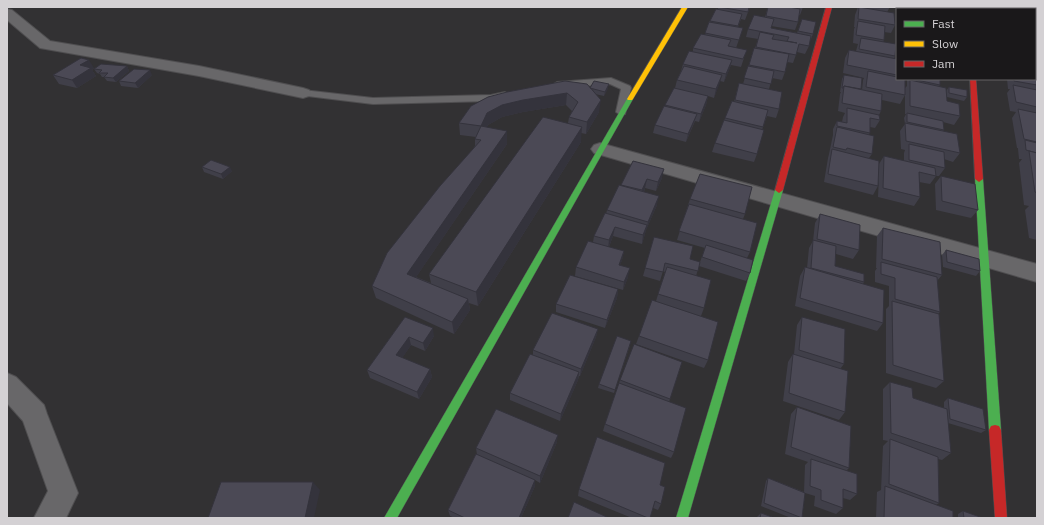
<svg xmlns="http://www.w3.org/2000/svg" width="1044" height="525" font-family="'IBM Plex Sans',sans-serif">
  <style>
    .lines { fill: none; stroke-linecap: round; stroke-linejoin: round }
    .lane-casing { stroke: #4f4e50; stroke-width: 2 }
    .street-casing { stroke: #4f4e50; stroke-width: 2 }
    .fast-casing { stroke: #4f4e50; stroke-width: 1 }
    .slow-casing { stroke: #4f4e50; stroke-width: 1 }
    .jam-casing { stroke: #4f4e50; stroke-width: 1 }
    .lane { fill: #686769; fill-rule: evenodd }
    .street { fill: #686769; fill-rule: evenodd }
    .fast { fill: #4caf50; fill-rule: evenodd }
    .slow { fill: #ffc107; fill-rule: evenodd }
    .jam { fill: #c62828; fill-rule: evenodd }
    .wall { fill: #403f49; fill-rule: evenodd }
    .shaded-wall { fill: #34333c }
    .building { fill: #4b4955; stroke: #34333c }
  </style>
  <rect width="100%" height="100%" fill="#323133"/>
  <g class="lines">
    <g class="lane-casing">
      <g id="lane">
        <polygon points="611,78 630,86 631,88 625,114 621,115 616,112 621,89 610,84 557,88 552,85 557,82"/>
        <polygon points="303,90 373,98 491,95 505,92 510,95 509,97 491,101 373,104 299,95 298,93"/>
      </g>
    </g>
    <g class="street-casing">
      <g id="street">
        <rect x="962" y="7" width="14" height="2"/>
        <polygon points="7,9 12,10 50,41 199,66 303,88 309,90 311,93 309,96 303,98 199,76 40,48 7,20"/>
        <polygon points="600,143 1037,264 1037,282 594,153 591,149 594,145"/>
        <polygon points="7,373 16,377 44,405 47,414 78,493 66,518 34,518 48,491 23,421 7,403"/>
      </g>
    </g>
    <g class="fast-casing">
      <g id="fast">
        <polygon points="630,97 633,99 397,518 384,518 627,99"/>
        <polygon points="979,176 983,179 1001,430 999,434 995,435 991,434 989,430 975,179"/>
        <polygon points="779,187 783,190 688,518 676,518 775,190"/>
      </g>
    </g>
    <g class="slow-casing">
      <polygon id="slow" points="682,7 688,7 633,99 632,100 628,100 627,99"/>
    </g>
    <g class="jam-casing">
      <g id="jam">
        <polygon points="826,7 832,7 783,190 779,193 775,190"/>
        <polygon points="970,79 976,79 983,179 979,182 975,179"/>
        <polygon points="995,425 999,426 1001,430 1007,518 995,518 989,430 991,426"/>
      </g>
    </g>
    <use href="#lane" class="lane"/>
    <use href="#street" class="street"/>
    <use href="#fast" class="fast"/>
    <use href="#slow" class="slow"/>
    <use href="#jam" class="jam"/>
  </g>
  <g class="wall">
    <polygon points="718,7 750,7 745,20 741,19 738,27 743,28 736,48 729,46 744,58 741,67 731,65 724,82 720,81 714,98 708,96 706,105 699,122 695,121 686,142 653,133 655,125 675,88 677,80 681,71 683,64 693,51 693,48 705,35 709,22 718,9"/>
    <polygon points="768,7 803,7 800,15 799,15 798,22 795,30 771,26 771,28 797,33 802,19 813,34 811,39 810,38 809,46 805,54 797,52 793,63 787,62 785,72 782,80 772,78 769,89 779,109 776,118 767,116 762,130 757,154 754,162 712,152 715,143 732,101 734,102 739,83 743,84 754,48 755,48 758,39 746,37 748,29 765,17"/>
    <polygon points="858,7 890,7 887,12 895,25 891,33 884,32 884,40 883,42 895,56 894,59 897,59 897,79 905,95 900,104 882,100 881,111 879,115 880,120 875,128 870,127 870,133 869,134 872,154 869,158 879,164 884,156 904,161 904,153 905,150 901,149 900,131 905,124 904,118 906,114 905,114 905,88 907,86 907,79 940,79 940,85 939,86 946,91 949,87 967,97 964,101 947,97 947,101 960,116 954,125 943,122 944,130 943,131 960,153 953,162 944,159 945,168 939,176 936,176 930,184 919,182 920,197 914,206 878,197 879,174 878,186 873,195 824,182 828,158 829,154 833,135 833,129 837,121 842,122 843,117 845,113 838,111 840,94 841,92 840,92 842,79 844,75 861,89 862,90 863,80 864,78 843,73 845,58 849,50 856,51 858,44 853,43 854,29 855,27 854,27 855,15"/>
    <polygon points="913,7 937,7 946,8 946,7 963,7 963,9 912,9"/>
    <polygon points="998,7 1037,7 1037,240 1029,238 1025,210 1029,206 1024,205 1019,163 1022,159 1019,159 1018,149 1018,148 1017,148 1012,118 1016,112 1010,111 1007,93 1010,89 1008,89 1007,79 1035,79 1035,9 998,9"/>
    <polygon points="127,66 129,71 116,82 107,81 104,77 102,77 100,74 97,73 94,69"/>
    <polygon points="94,68 92,70 96,76 77,88 59,84 53,75"/>
    <polygon points="152,75 138,88 121,86 119,81"/>
    <path d="M590 88H608L604 96 595 94 599 112 586 134 581 133V142L478 306 469 303 470 310 454 334 376 298 372 286 475 146V139L476 137 460 135 459 123 471 106ZM566 105 572 111 569 117 568 123 429 274 431 283 416 277 507 144 486 128 488 125 502 117 523 112Z"/>
    <polygon points="633,161 662,178 656,191 645,188 644,192 657,205 646,230 642,244 613,236 609,247 624,251 622,260 620,265 628,277 623,290 575,276 576,267 593,242 594,236 606,214 607,210 621,186"/>
    <polygon points="202,167 232,171 223,179 204,172"/>
    <polygon points="941,176 978,210 971,218 936,210 935,184"/>
    <polygon points="690,199 745,214 743,219 750,252 747,258 750,273 746,281 699,266 696,276 704,308 701,316 708,360 704,368 636,344 639,336 656,301 665,272 663,271 660,281 643,276 654,237 699,265 705,248 677,240"/>
    <polygon points="820,214 859,250 853,259 836,254 835,266 864,282 863,284 883,323 877,331 795,306 800,276 805,267 807,268 809,248 813,241 815,223"/>
    <polygon points="883,228 942,275 937,281 940,312 938,314 944,381 936,388 886,373 886,309 889,306 889,286 875,282 875,271 877,268 876,268 877,236"/>
    <polygon points="946,250 980,271 976,276 943,267 942,255"/>
    <polygon points="618,289 617,298 605,328 556,312 556,304"/>
    <polygon points="405,317 434,336 425,351 411,345 402,358 430,369 432,377 419,399 370,378 367,370"/>
    <polygon points="802,317 844,364 840,369 845,412 839,420 783,401 788,362 793,354 794,354 797,325"/>
    <polygon points="598,329 596,337 580,376 579,376 578,380 560,421 510,400 510,393 533,355 533,350"/>
    <polygon points="630,345 614,393 598,388 599,384"/>
    <polygon points="682,362 669,402 674,452 671,458 603,431 605,424 620,380"/>
    <polygon points="890,382 913,398 944,408 944,402 948,398 986,430 981,433 948,423 951,453 942,460 938,459 939,503 936,505 953,518 876,518 877,492 881,490 883,446 888,441 883,440 883,389"/>
    <polygon points="797,407 849,468 847,470 857,494 850,500 843,498 843,508 836,514 814,506 815,496 805,493 802,518 791,518 761,506 766,481 768,478 804,492 805,465 808,462 785,454 791,414"/>
    <polygon points="557,442 540,483 535,480 535,486 521,518 455,518 450,516 448,510 477,455 476,448"/>
    <polygon points="660,485 661,504 658,510 653,508 650,518 632,518 578,496 579,489"/>
    <polygon points="963,511 983,518 958,518 958,514"/>
    <polygon points="761,513 775,518 756,518"/>
  </g>
  <g class="shaded-wall">
    <polygon points="89,60 94,68 92,70 96,76 77,88 72,80 80,65"/>
    <polygon points="732,60 730,68 724,82 726,74"/>
    <polygon points="127,66 129,71 116,82 113,78"/>
    <polygon points="150,70 152,75 138,88 135,83"/>
    <polygon points="722,75 720,83 714,98 716,89"/>
    <polygon points="609,84 608,88 604,96 605,92"/>
    <polygon points="567,93 566,105 523,112 502,117 488,125 482,138 481,126 487,113 502,105 523,100"/>
    <polygon points="708,96 706,105 699,122 701,114"/>
    <polygon points="601,100 599,112 586,134 587,122"/>
    <polygon points="697,114 694,122 686,142 688,134"/>
    <polygon points="582,127 581,142 478,306 476,292"/>
    <polygon points="507,131 507,144 410,286 407,274"/>
    <polygon points="230,167 232,171 223,179 221,174"/>
    <polygon points="664,169 662,178 656,191 658,182"/>
    <polygon points="647,179 645,188 641,199 642,190"/>
    <polygon points="659,196 657,205 646,230 648,222"/>
    <polygon points="647,225 645,234 642,244 643,235"/>
    <polygon points="615,227 613,236 608,249 609,240"/>
    <polygon points="624,251 622,260 617,273 619,265"/>
    <polygon points="630,268 628,277 623,290 624,282"/>
    <polygon points="618,289 617,298 605,328 607,320"/>
    <polygon points="468,299 470,310 454,334 452,322"/>
    <polygon points="433,328 434,336 425,351 423,343"/>
    <polygon points="598,329 596,337 580,376 581,369"/>
    <polygon points="409,337 411,345 399,363 396,355"/>
    <polygon points="430,369 432,377 419,399 417,392"/>
    <polygon points="579,372 578,380 560,421 561,414"/>
    <polygon points="558,435 557,442 540,483 540,476"/>
    <polygon points="535,480 535,486 521,518 519,518"/>
    <polygon points="313,482 320,490 314,518 305,518"/>
  </g>
  <g class="building">
    <polygon points="719,7 749,7 748,12"/>
    <polygon points="768,7 789,7 800,9 798,22 766,16"/>
    <polygon points="859,7 894,13 895,25 858,19"/>
    <polygon points="915,7 937,7 949,9 915,9"/>
    <polygon points="948,7 963,7 963,9 949,9"/>
    <polygon points="1004,7 1005,7 1017,9 1004,9"/>
    <polygon points="1012,7 1037,7 1037,11 1035,11 1035,9 1024,9"/>
    <polygon points="716,9 742,14 738,26 710,21"/>
    <rect x="1035" y="12" width="2" height="11"/>
    <polygon points="754,15 774,19 771,28 811,36 809,46 799,44 796,55 756,47 760,32 774,35 772,39 797,43 787,41 789,37 748,29"/>
    <polygon points="802,19 816,22 813,34 798,31"/>
    <polygon points="858,21 885,26 884,40 856,35"/>
    <polygon points="709,22 743,28 739,40 705,33"/>
    <polygon points="1035,26 1037,26 1037,38 1035,37"/>
    <polygon points="701,34 731,40 728,46 747,50 743,59 693,48"/>
    <polygon points="861,38 896,44 895,56 859,49"/>
    <polygon points="1035,44 1037,44 1037,54 1035,53"/>
    <polygon points="754,48 789,54 785,72 749,65"/>
    <polygon points="849,50 897,59 897,75 847,65"/>
    <polygon points="689,51 732,60 726,74 683,64"/>
    <rect x="1035" y="55" width="2" height="13"/>
    <polygon points="81,58 89,60 80,65 91,68 72,80 53,75"/>
    <polygon points="101,64 127,66 113,78 104,77 108,73 99,73 102,70 94,69"/>
    <polygon points="684,66 722,75 716,89 677,80"/>
    <polygon points="748,66 774,71 771,84 744,78"/>
    <polygon points="134,69 150,70 135,83 119,81"/>
    <polygon points="868,71 897,77 897,79 905,79 905,95 866,87"/>
    <polygon points="1035,73 1037,73 1037,85 1014,81 1014,79 1035,79"/>
    <polygon points="844,75 862,78 861,89 844,86 843,88 842,88"/>
    <polygon points="912,79 940,79 940,85"/>
    <polygon points="910,80 946,88 947,101 959,104 960,116 910,106"/>
    <polygon points="565,81 587,84 601,100 587,122 569,117 578,102 567,93 523,100 502,105 487,113 481,126 459,123 471,106 488,97 507,92"/>
    <polygon points="594,81 609,84 605,92 590,88"/>
    <polygon points="739,83 782,92 779,109 735,100"/>
    <polygon points="1013,85 1037,90 1037,107 1016,102"/>
    <polygon points="844,86 882,94 881,111 842,103"/>
    <polygon points="949,87 967,90 967,97 949,93"/>
    <polygon points="674,88 708,96 701,114 665,105"/>
    <polygon points="732,101 768,110 763,127 725,118"/>
    <polygon points="664,106 697,114 688,134 655,125"/>
    <polygon points="847,108 879,115 880,120 870,118 870,133 837,126 837,121 847,123"/>
    <polygon points="1018,109 1037,113 1037,142 1024,139"/>
    <polygon points="907,113 943,121 944,130 907,122"/>
    <polygon points="543,117 582,127 476,292 429,274"/>
    <polygon points="724,120 764,130 757,154 715,143"/>
    <polygon points="905,123 957,134 960,153 906,141"/>
    <polygon points="481,126 507,131 407,274 468,299 452,322 372,286 387,253 440,186 481,140 475,139"/>
    <polygon points="837,127 874,136 872,154 847,148 846,150 833,147"/>
    <polygon points="1025,140 1037,143 1037,153 1026,150"/>
    <polygon points="909,144 944,152 945,168 909,160"/>
    <polygon points="832,149 879,161 878,186 828,174"/>
    <polygon points="1029,151 1037,153 1037,193 1035,192"/>
    <polygon points="884,156 935,168 936,176 919,172 920,197 883,188"/>
    <polygon points="211,160 230,167 221,174 202,167"/>
    <polygon points="633,161 664,169 658,182 647,179 642,190 621,185"/>
    <polygon points="700,174 752,187 745,214 690,199"/>
    <polygon points="941,176 975,184 978,210 942,201"/>
    <polygon points="619,185 659,196 648,222 607,210"/>
    <polygon points="689,204 757,223 750,252 679,231"/>
    <polygon points="605,213 647,225 643,235 615,227 609,240 594,236"/>
    <polygon points="820,214 860,225 859,250 817,239"/>
    <polygon points="883,228 940,242 942,275 882,259"/>
    <polygon points="654,237 693,246 690,259 700,262 698,271 665,263 663,272 645,268"/>
    <polygon points="813,240 836,246 835,266 864,274 864,282 811,268"/>
    <polygon points="588,241 624,251 619,265 630,268 624,282 576,267"/>
    <polygon points="706,245 753,260 750,273 702,257"/>
    <polygon points="946,250 979,259 980,271 947,262"/>
    <polygon points="881,262 937,277 940,312 895,299 895,278 881,274"/>
    <polygon points="667,267 711,280 704,308 658,294"/>
    <polygon points="805,267 884,290 883,323 800,298"/>
    <polygon points="570,275 618,289 607,320 556,304"/>
    <polygon points="652,300 718,322 708,360 639,336"/>
    <polygon points="892,301 939,314 944,381 893,365"/>
    <polygon points="552,313 598,329 581,369 533,350"/>
    <polygon points="405,317 433,328 423,343 409,337 396,355 430,369 417,392 367,370"/>
    <polygon points="802,317 845,329 844,364 799,350"/>
    <polygon points="617,336 631,341 615,390 599,384"/>
    <polygon points="634,344 682,362 670,399 620,380"/>
    <polygon points="530,354 579,372 561,414 510,393"/>
    <polygon points="793,354 848,371 845,412 789,393"/>
    <polygon points="890,382 912,388 913,398 947,409 951,453 891,433"/>
    <polygon points="619,383 686,408 674,452 605,424"/>
    <polygon points="948,398 983,409 986,430 950,419"/>
    <polygon points="797,407 851,426 849,468 791,447"/>
    <polygon points="496,409 558,435 540,476 476,448"/>
    <polygon points="597,437 665,463 660,485 665,487 661,504 655,501 650,518 648,518 579,489"/>
    <polygon points="890,439 938,457 939,503 889,484"/>
    <polygon points="476,454 535,480 519,518 465,518 448,510"/>
    <polygon points="811,459 857,474 857,494 843,489 843,508 821,500 821,490 810,486"/>
    <polygon points="768,478 805,493 802,518 764,503"/>
    <polygon points="221,482 313,482 305,518 208,518"/>
    <polygon points="885,486 953,511 953,518 884,518"/>
    <polygon points="574,502 609,518 568,518"/>
    <polygon points="963,511 983,518 964,518"/>
    <polygon points="761,513 775,518 760,518"/>
  </g>
  <rect width="1044" height="525" fill="none" stroke="#d4d1d4" stroke-width="16"/>
  <rect x="896" y="8" width="140" height="72" fill="#1a181a" stroke="#646264"/>
  <rect x="904" y="21" width="20" height="6" fill="#4caf50" stroke="#646264"/>
  <text x="932" y="28" font-size="12" fill="#d4d1d4">Fast</text>
  <rect x="904" y="41" width="20" height="6" fill="#ffc107" stroke="#646264"/>
  <text x="932" y="48" font-size="12" fill="#d4d1d4">Slow</text>
  <rect x="904" y="61" width="20" height="6" fill="#c62828" stroke="#646264"/>
  <text x="932" y="68" font-size="12" fill="#d4d1d4">Jam</text>
</svg>
